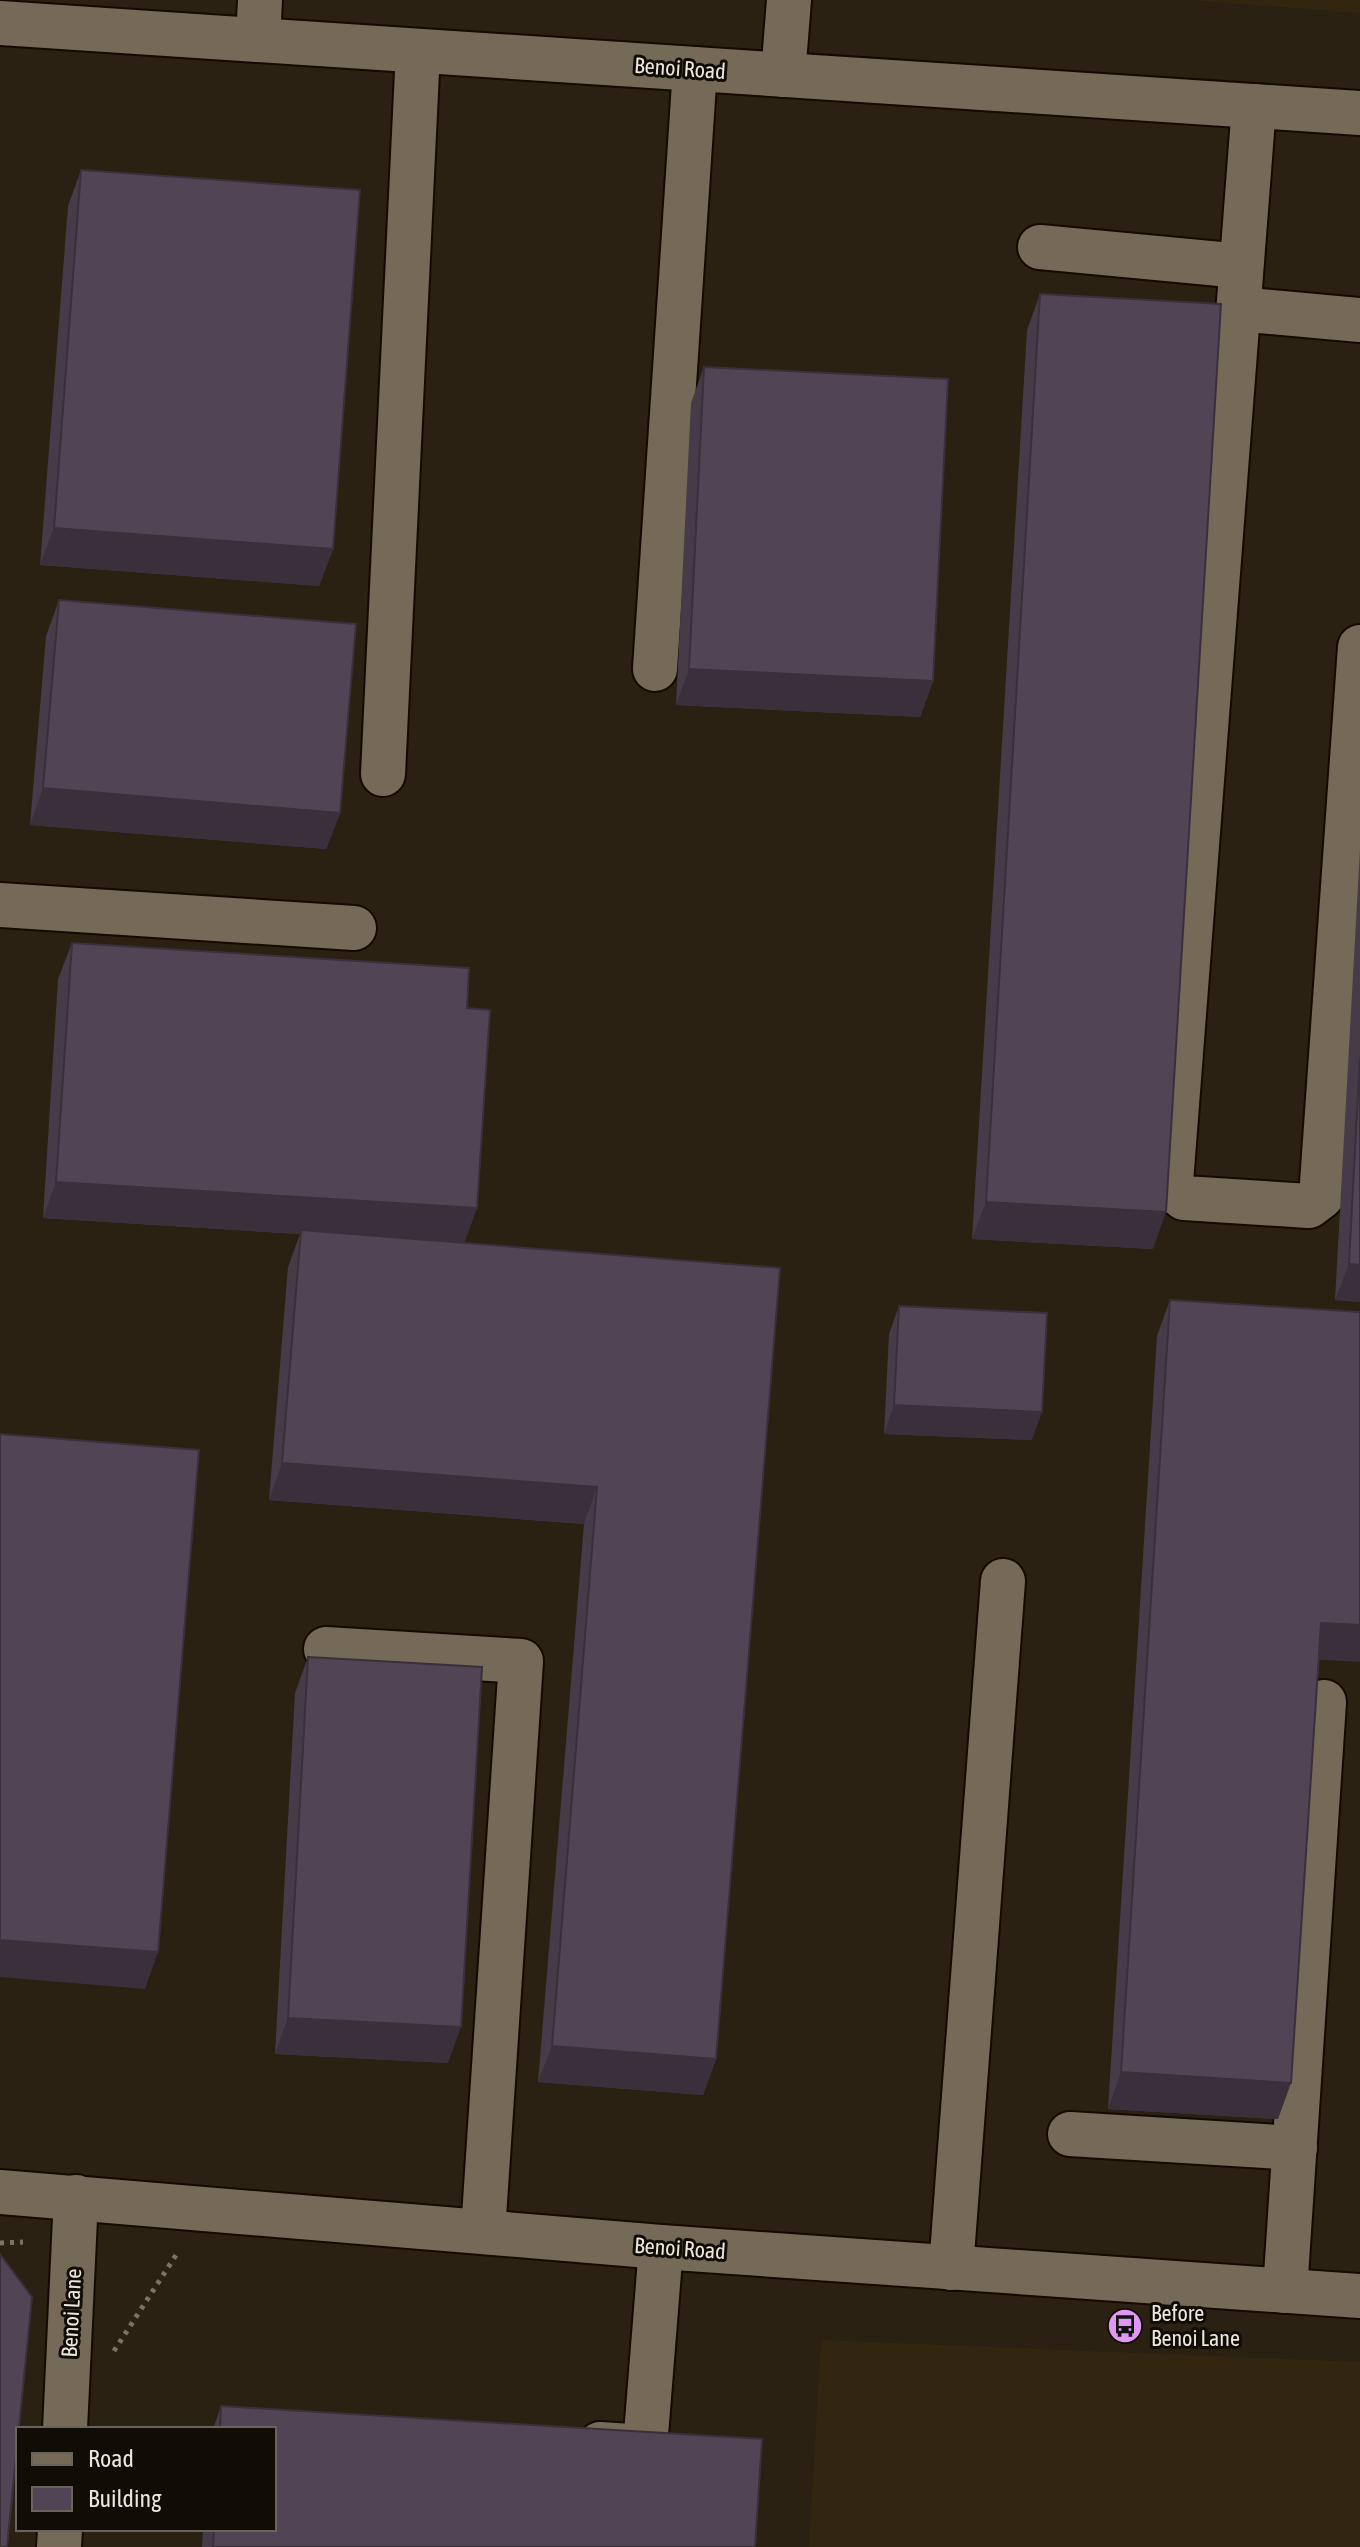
<svg xmlns="http://www.w3.org/2000/svg" width="1360" height="2547" font-family="'Asap Condensed',sans-serif">
  <style>
    .built { fill: #322610 }
    .lines { fill: none; stroke-linecap: round; stroke-linejoin: round }
    .minor-casing { stroke: #130b01; stroke-width: 48 }
    .path { stroke: #7a7366; stroke-width: 5; stroke-dasharray: 4 6; stroke-linecap: butt }
    .minor { stroke: #756a58; stroke-width: 44 }
    .wall { fill: #463b49 }
    .shaded-wall { fill: #39303c }
    .building { fill: #514555; stroke: #39303c; stroke-width: 2 }
    .labels { text-anchor: middle; stroke-width: 6; stroke-linejoin: round; paint-order: stroke }
    .street-label { font-size: 22px; fill: #ede7dd; stroke: #100c06 }
    .poi-label { font-size: 22px; fill: #ede7dd; stroke: #100c06; text-anchor: start }
  </style>
  <rect width="100%" height="100%" fill="#2a2112"/>
  <g class="built">
    <polygon points="1189,0 1360,0 1360,13"/>
    <polygon points="821,2340 1360,2362 1360,2547 809,2547"/>
  </g>
  <g class="lines">
    <g class="minor-casing">
      <g id="minor">
        <polyline points="0,23 1360,113"/>
        <polyline points="258,40 260,0"/>
        <polyline points="783,75 789,0"/>
        <polyline points="1254,106 1171,1182 1173,1189 1184,1198 1309,1206 1321,1197 1360,647"/>
        <polyline points="1040,247 1241,266"/>
        <polyline points="1238,309 1360,320"/>
        <polyline points="655,669 695,69"/>
        <polyline points="383,774 418,51"/>
        <polyline points="0,905 354,928"/>
        <polyline points="326,1649 521,1661 483,2232"/>
        <polyline points="1070,2134 1295,2148"/>
        <polyline points="0,2192 661,2247 1360,2296"/>
        <polyline points="951,2268 1003,1581"/>
        <polyline points="1285,2291 1324,1702"/>
        <polyline points="65,2429 76,2197"/>
        <polyline points="600,2444 645,2447 661,2247"/>
        <polyline points="59,2547 60,2529"/>
      </g>
    </g>
    <g class="path">
      <polyline points="0,2243 23,2242"/>
      <polyline points="114,2351 178,2252"/>
    </g>
    <use href="#minor" class="minor"/>
  </g>
  <g class="wall">
    <polygon points="81,170 333,549 319,586 40,565 68,206"/>
    <polygon points="1040,294 1153,1249 972,1239 1027,330"/>
    <polygon points="704,367 933,681 920,717 676,705 691,403"/>
    <polygon points="59,600 340,813 326,849 30,825 46,636"/>
    <polygon points="1360,849 1360,1302 1335,1300"/>
    <polygon points="72,943 467,1008 465,1243 780,1268 716,2059 703,2095 538,2082 584,1524 269,1500 288,1267 300,1234 43,1218 58,979"/>
    <polygon points="1170,1300 1319,1660 1278,2119 1108,2109 1157,1336"/>
    <polygon points="899,1306 1032,1440 884,1434 889,1334"/>
    <polygon points="308,1657 448,2063 275,2054 295,1693"/>
    <polygon points="221,2406 755,2547 202,2547 203,2529 274,2529 274,2429 213,2429"/>
  </g>
  <g class="shaded-wall">
    <polygon points="54,528 333,549 319,586 40,565"/>
    <polygon points="689,669 933,681 920,717 676,705"/>
    <polygon points="43,788 340,813 326,849 30,825"/>
    <polygon points="56,1182 477,1208 464,1244 301,1230 300,1234 43,1218"/>
    <polygon points="986,1202 1166,1212 1153,1249 972,1239"/>
    <polygon points="1349,1264 1360,1265 1360,1302 1335,1300"/>
    <polygon points="894,1405 1042,1412 1032,1440 884,1434"/>
    <polygon points="282,1463 597,1487 584,1524 269,1500"/>
    <polygon points="1321,1623 1360,1625 1360,1662 1308,1659"/>
    <polygon points="0,1940 158,1952 145,1989 0,1977"/>
    <polygon points="288,2018 461,2027 448,2063 275,2054"/>
    <polygon points="552,2046 716,2059 703,2095 538,2082"/>
    <polygon points="1121,2072 1291,2083 1278,2119 1108,2109"/>
  </g>
  <g class="building">
    <polygon points="81,170 360,190 333,549 54,528"/>
    <polygon points="1040,294 1221,304 1166,1212 986,1202"/>
    <polygon points="704,367 948,379 933,681 689,669"/>
    <polygon points="59,600 356,624 340,813 43,788"/>
    <polygon points="72,943 469,968 467,1008 490,1010 477,1208 56,1182"/>
    <polygon points="1360,1057 1360,1265 1349,1264"/>
    <polygon points="301,1230 780,1268 716,2059 552,2046 597,1487 282,1463"/>
    <polygon points="1170,1300 1360,1312 1360,1625 1321,1623 1291,2083 1121,2072"/>
    <polygon points="899,1306 1047,1313 1042,1412 894,1405"/>
    <polygon points="0,1434 199,1450 158,1952 0,1940"/>
    <polygon points="308,1657 482,1667 461,2027 288,2018"/>
    <polygon points="0,2254 32,2297 7,2547 0,2547"/>
    <polygon points="221,2406 762,2439 755,2547 213,2547 214,2529 274,2529 274,2429 220,2429"/>
  </g>
  <defs>
    <g id="bus-disc" transform="scale(1.8)"><circle r="9.5" fill="#df98f2" stroke="#100c06"/><path d="M-5-6H5V4H4V6H2V4H-2V6H-4V4H-5ZM-3.5-4V0h7V-4ZM-3.5 1.2v1.5H-2V1.2ZM2 1.2v1.5H3.5V1.2Z" fill="#111"/></g>
  </defs>
  <g fill-rule="evenodd">
    <use href="#bus-disc" x="1125" y="2326"/>
  </g>
  <g class="labels">
    <g class="street-label">
      <text transform="translate(680 68) rotate(4)" y="8">Benoi Road</text>
      <text transform="translate(680 2248) rotate(4)" y="8">Benoi Road</text>
      <text transform="translate(71 2313) rotate(-87)" y="8">Benoi Lane</text>
    </g>
    <g class="poi-label">
      <text x="1151" y="2321">Before<tspan x="1151" dy="25">Benoi Lane</tspan></text>
    </g>
  </g>
  <rect x="16" y="2427" width="260" height="104" fill="#100c06" stroke="#68645c" stroke-width="2"/>
  <rect x="32" y="2453" width="40" height="12" fill="#756a58" stroke="#68645c" stroke-width="2"/>
  <text x="88" y="2467" font-size="24" fill="#ede7dd">Road</text>
  <rect x="32" y="2487" width="40" height="24" fill="#514555" stroke="#68645c" stroke-width="2"/>
  <text x="88" y="2507" font-size="24" fill="#ede7dd">Building</text>
</svg>
